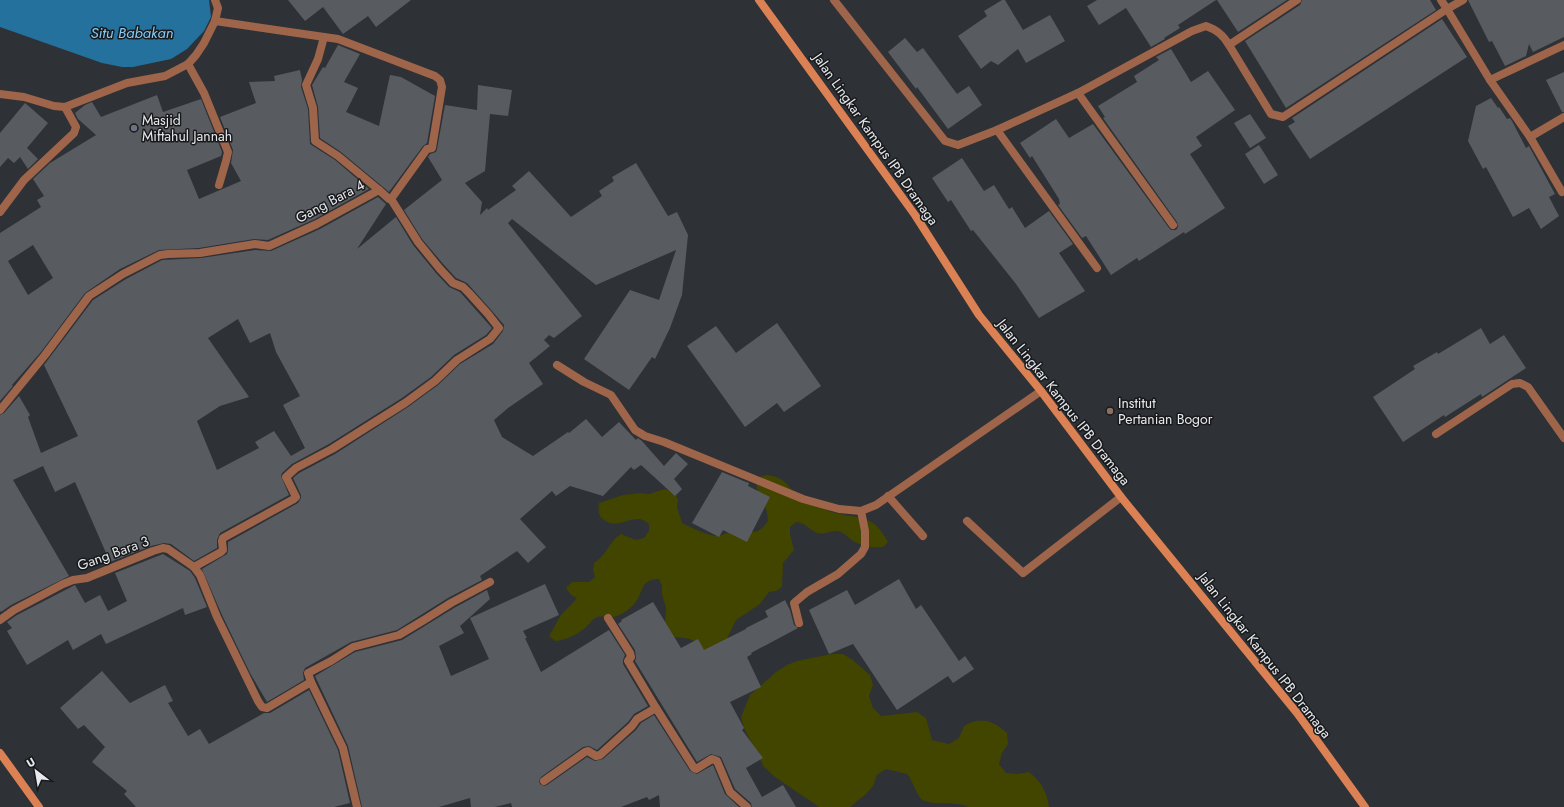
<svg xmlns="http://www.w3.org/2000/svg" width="1564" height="807" font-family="Jost,sans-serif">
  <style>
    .green { fill: #414500 }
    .water { fill: #24719d }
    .building { fill: #585c61; fill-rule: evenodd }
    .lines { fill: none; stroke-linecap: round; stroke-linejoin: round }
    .street { stroke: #9e654a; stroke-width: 8 }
    .secondary { stroke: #db8153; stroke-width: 8 }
    .worship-dot { fill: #6b7280; stroke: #17191b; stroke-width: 1.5 }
    .education-dot { fill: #8d6e63; stroke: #17191b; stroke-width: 1.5 }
    .labels { text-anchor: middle; stroke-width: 3; stroke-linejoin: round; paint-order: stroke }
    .poi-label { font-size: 14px; fill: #e7e9ec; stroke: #17191b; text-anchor: start }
    .street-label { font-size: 14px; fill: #e7e9ec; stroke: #17191b }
    .water-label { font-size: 15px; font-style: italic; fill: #87cbf8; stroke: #17191b }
  </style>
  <rect width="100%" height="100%" fill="#2e3136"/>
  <g class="green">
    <path d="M767 475C788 477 786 489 802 497 811 501 822 509 832 512 860 520 872 512 888 542L883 547C873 548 864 547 855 542 849 539 844 531 836 531 828 531 824 536 815 532 807 528 806 523 796 522L790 527V534L794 550 783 563 782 587 776 591 769 592 760 604 736 620 726 641 705 650C700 647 697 642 692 640 685 637 678 638 671 637L665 624 666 608 662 594V586L659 579C640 579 644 592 635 603 629 610 619 618 609 617 604 617 601 616 597 617 592 619 589 625 585 628 577 635 566 640 555 641L549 636 561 615 577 598 571 595 566 588 572 582H589L595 577 593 570 594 563C607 555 609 541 621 534L636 540 644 538 649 531V524C645 521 642 519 638 519 625 519 616 529 604 520 598 516 598 510 599 503L623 495 640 493 649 494 665 489 673 492 678 499 677 507 682 523C690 527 708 536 717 536 723 536 727 532 732 531 750 528 754 540 768 521 767 515 767 509 764 504 760 493 753 489 759 477Z"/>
    <path d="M831 654H843L853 660 870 675 873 685 869 696 873 708 881 716 917 712 926 718 932 740 949 744 959 738 964 726C981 716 993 720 1007 733L1008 744 1002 753 999 764 1006 773 1018 774 1029 772C1041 781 1047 792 1049 807H968C954 800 932 807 921 799 915 792 913 781 907 774L886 769 877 775 873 786 866 794 850 807H819L775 777 764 767 744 728 741 717 750 695 776 672 787 665 797 661Z"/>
  </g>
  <polygon class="water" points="0,0 209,0 211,17 204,31 187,49 171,59 133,67 122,67 102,63 0,27"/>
  <g class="building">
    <polygon points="288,0 411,0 376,27 368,16 343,34 323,7 305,21"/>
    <polygon points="1002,0 1005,0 1023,30 1050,15 1065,41 1026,63 1018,49 998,65 991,61 981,69 958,36 987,16 984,11"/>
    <polygon points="1097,0 1216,0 1178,25 1180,28 1164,38 1165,39 1151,47 1126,8 1099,25 1087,6"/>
    <polygon points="1217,0 1287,0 1238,32"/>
    <polygon points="1302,0 1430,0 1436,10 1286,108 1245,41 1300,5"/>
    <polygon points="1468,0 1564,0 1564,37 1533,52 1529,44 1526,56 1505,66 1492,41 1489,42"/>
    <polygon points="1442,19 1467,57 1310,159 1288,126 1295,122 1292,118"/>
    <polygon points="905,38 917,52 923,48 957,94 969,86 982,105 948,129 917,87 916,89 888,52"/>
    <polygon points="338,45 360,54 344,82 358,88 346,112 379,126 390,75 401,77 435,96 427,143 423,146 389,192 341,152 320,138 318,107 312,85 323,67 325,68"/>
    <polygon points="1171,49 1191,82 1208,71 1235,110 1196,137 1202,146 1190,154 1225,208 1185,234 1184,232 1139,261 1137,258 1111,275 1086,236 1082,238 1058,205 1060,204 1059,199 1032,156 1030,158 1020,143 1056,119 1069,138 1093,124 1169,228 1171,230 1176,230 1178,227 1177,222 1103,118 1105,117 1098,106 1137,82 1134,76 1159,60 1156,57"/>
    <path d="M300 70 302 80 301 87 308 109 310 144 335 160 369 189 315 219 268 240 254 239 199 248 159 250 120 269 85 293 41 352 12 385 13 386 0 401V233L41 207 37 200 44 196 33 179 50 163 96 135 78 119 75 113 85 105 92 102 101 117 157 95 163 112 201 99 222 152 221 156 187 170 199 199 241 181 231 163 233 150 220 117 256 103 249 82 275 81 274 76ZM33 245 53 278 28 295 8 261Z"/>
    <polygon points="1564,72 1564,112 1562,112 1546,80"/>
    <polygon points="478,85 512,90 508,116 490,114 485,171 465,183 482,202 480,215 487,208 488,210 516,190 512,186 529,171 571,217 602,196 599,191 614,181 612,177 636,163 668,216 677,212 688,235 682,295 670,328 655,359 652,357 629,390 584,359 630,290 659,300 676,250 596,285 512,219 508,223 582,316 554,338 549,335 544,340 550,346 529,363 543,384 508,408 494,420 502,437 533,456 568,432 569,433 586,419 602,437 619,422 636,440 638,438 642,441 664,466 676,453 688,464 674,479 682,489 675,496 641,465 634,470 631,467 603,496 570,486 556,496 552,491 520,519 546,547 528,563 517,551 480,576 482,580 448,598 397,630 351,642 305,668 303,673 304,680 267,702 250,673 222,615 202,569 227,554 228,550 228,542 298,503 301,498 301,495 293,478 299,473 335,454 408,407 438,385 460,364 493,344 503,331 504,325 492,311 467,283 456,278 444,265 422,239 404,210 442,180 428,157 430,154 436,152 437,149 445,105 477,110"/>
    <polygon points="1491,98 1498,108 1499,107 1507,119 1510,118 1512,121 1526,148 1529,146 1555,194 1549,197 1559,216 1541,229 1529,208 1513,217 1486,167 1483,169 1468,141 1476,106"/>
    <polygon points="25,103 48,123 27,148 38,159 28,169 20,157 14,163 8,158 0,167 0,133"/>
    <polygon points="1250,114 1266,138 1250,148 1234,123"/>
    <polygon points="1259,145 1278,175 1264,184 1245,154"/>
    <polygon points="962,158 984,191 994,185 1009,209 1012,207 1025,228 1049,211 1073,244 1059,253 1085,291 1039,318 1016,284 973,230 971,231 951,200 948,202 932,178"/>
    <path d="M378 197 386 204 357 249 396 217 413 245 436 273 449 287 460 292 492 328 486 335 454 355 431 377 402 398 329 444 292 464 282 473 281 476 289 495 220 533 217 540V548L194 561 171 544 164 543 151 546 110 562 75 482 55 492 43 466 13 480 69 576 11 605 1 612 0 611V415L4 413 19 396 30 415 28 417 41 453 78 436 44 365 93 300 126 279 162 260 201 258 255 250 271 251 320 229ZM238 319 250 343 270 333 276 352 300 396 283 405 305 448 291 456 274 431 255 442 259 448 217 470 197 421 220 406 249 397 208 338Z"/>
    <polygon points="777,323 821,386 784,412 777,403 745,427 687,346 716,326 736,353"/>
    <polygon points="1481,328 1490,344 1504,335 1526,368 1482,397 1481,394 1445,417 1444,415 1403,442 1373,397 1415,369 1413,366 1437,352 1438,354"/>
    <polygon points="722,472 746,482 749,483 748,486 770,497 747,542 723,530 719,537 692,523"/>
    <polygon points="163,554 190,571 195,578 207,607 185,615 183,608 106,644 101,634 73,650 68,640 27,665 7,631 12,628 7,622 17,615 75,585 85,603 100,595 108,611 127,601 115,573"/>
    <polygon points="899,579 916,609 921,605 959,661 965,656 974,669 953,683 948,676 897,710 853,644 829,654 809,610 847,590 855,605"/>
    <polygon points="545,584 559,615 523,631 527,638 525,638 541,672 609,630 625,655 623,660 623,664 648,706 634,714 628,722 597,750 589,746 583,747 541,777 539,781 540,784 544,786 547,785 587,757 595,761 603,759 636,730 641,723 654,715 690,771 697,774 713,765 725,794 739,807 660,807 659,795 649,800 647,797 621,807 512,807 511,803 495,807 471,807 470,798 439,807 362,807 348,746 315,676 355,652 402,640 454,608 487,590 490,599 460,626 464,633 439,646 451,676 489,659 470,618"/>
    <polygon points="785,600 790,610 794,625 798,628 751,653 752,654 747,657 761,687 730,702 744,728 742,730 763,758 746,768 762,797 783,785 796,807 752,807 751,803 735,789 721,757 711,754 697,762 635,661 636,658 635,650 618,624 622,621 621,620 653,602 681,648 698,639 704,650 746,629 746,628 768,617 765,611"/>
    <polygon points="102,671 130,703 165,685 173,701 168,703 188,736 200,729 209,744 264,713 270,713 309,690 338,750 350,803 334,807 136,807 124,794 127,791 92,762 105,747 84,725 78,729 60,708"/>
  </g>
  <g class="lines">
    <g class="street">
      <path d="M834 0 945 141 958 145 997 130 1078 93 1192 31 1206 26C1217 30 1223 35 1229 45L1297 0"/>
      <polyline points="1441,0 1447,9 1463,0"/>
      <polyline points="324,37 318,59 306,85 313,108 315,141 338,156 379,190"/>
      <polyline points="1229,45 1271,114 1283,117 1447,9 1490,80 1530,137 1562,192"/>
      <polyline points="188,64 204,93 228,152 226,161 219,185"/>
      <polyline points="1490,80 1564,45"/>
      <polyline points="1078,93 1173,225"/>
      <polyline points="0,94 24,97 54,106 65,107 127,83 165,76 188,64 196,55 204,43 215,21 218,8 215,0"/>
      <polyline points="997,130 1097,268"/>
      <polyline points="1530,137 1564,117"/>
      <polyline points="0,212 24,180 74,133 76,127 65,107"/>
      <polyline points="557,365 584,382 611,395 635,430 645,436 664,442 803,499 839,509 861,511 876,505 1041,391"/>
      <polyline points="0,410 45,355 89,296 123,274 160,255 168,254 200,253 255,244 269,246 317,224 379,190 389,199 391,199 427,149 432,148 442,87 440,80 435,76 338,39 215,21"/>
      <polyline points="1436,434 1512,384 1520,383 1528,387 1564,438"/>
      <polyline points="888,496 923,536"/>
      <polyline points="967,521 1023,573 1121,497"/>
      <polyline points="194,567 200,575 217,617 258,701 262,707 267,708 311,682 308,673 331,661 353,647 399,635 424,620 451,603 490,582"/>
      <polyline points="608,618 630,653 631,657 628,661 656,708 694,768 696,769 712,759 717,761 730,792 747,807"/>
      <polyline points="0,620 14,610 63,584 73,580 87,578 153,551 163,548 168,549 194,567 221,552 223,550 222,541 223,538 294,499 296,497 286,477 296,468 332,449 405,403 435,381 457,360 490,339 499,328 488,314 469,293 463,287 453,283 440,269 418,242 391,199"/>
      <polyline points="799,623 794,603 807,592 838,574 861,554 865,547 865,531 861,511"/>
      <polyline points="311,682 343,748 357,807"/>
      <polyline points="544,781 585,752 588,751 596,756 600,755 632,726 637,719 656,708"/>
    </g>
    <g class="secondary">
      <polyline points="759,0 915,215 979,315 1041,391 1121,497 1297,713 1365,807"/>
      <polyline points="0,753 39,807"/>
    </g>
  </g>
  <circle class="worship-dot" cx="134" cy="128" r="4"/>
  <circle class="education-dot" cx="1110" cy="411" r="4"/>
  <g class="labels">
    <g class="poi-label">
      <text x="142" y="125">Masjid<tspan x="142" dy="16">Miftahul Jannah</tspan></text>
      <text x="1118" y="408">Institut<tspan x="1118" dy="16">Pertanian Bogor</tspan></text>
    </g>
    <g class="street-label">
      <text transform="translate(876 139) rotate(55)" y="5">Jalan Lingkar Kampus IPB Dramaga</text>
      <text transform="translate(330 201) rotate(-28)" y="5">Gang Bara 4</text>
      <text transform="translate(1064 402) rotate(52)" y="5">Jalan Lingkar Kampus IPB Dramaga</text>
      <text transform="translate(113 553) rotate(-20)" y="5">Gang Bara 3</text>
      <text transform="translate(1265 655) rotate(52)" y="5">Jalan Lingkar Kampus IPB Dramaga</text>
    </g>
    <g class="water-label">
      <text x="132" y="38">Situ Babakan</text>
    </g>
  </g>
  <g transform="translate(36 771) rotate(329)" stroke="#17191b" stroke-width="3" paint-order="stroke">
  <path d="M0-3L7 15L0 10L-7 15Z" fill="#e7e9ec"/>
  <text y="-6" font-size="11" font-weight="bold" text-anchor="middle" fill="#e7e9ec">U</text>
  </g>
</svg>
